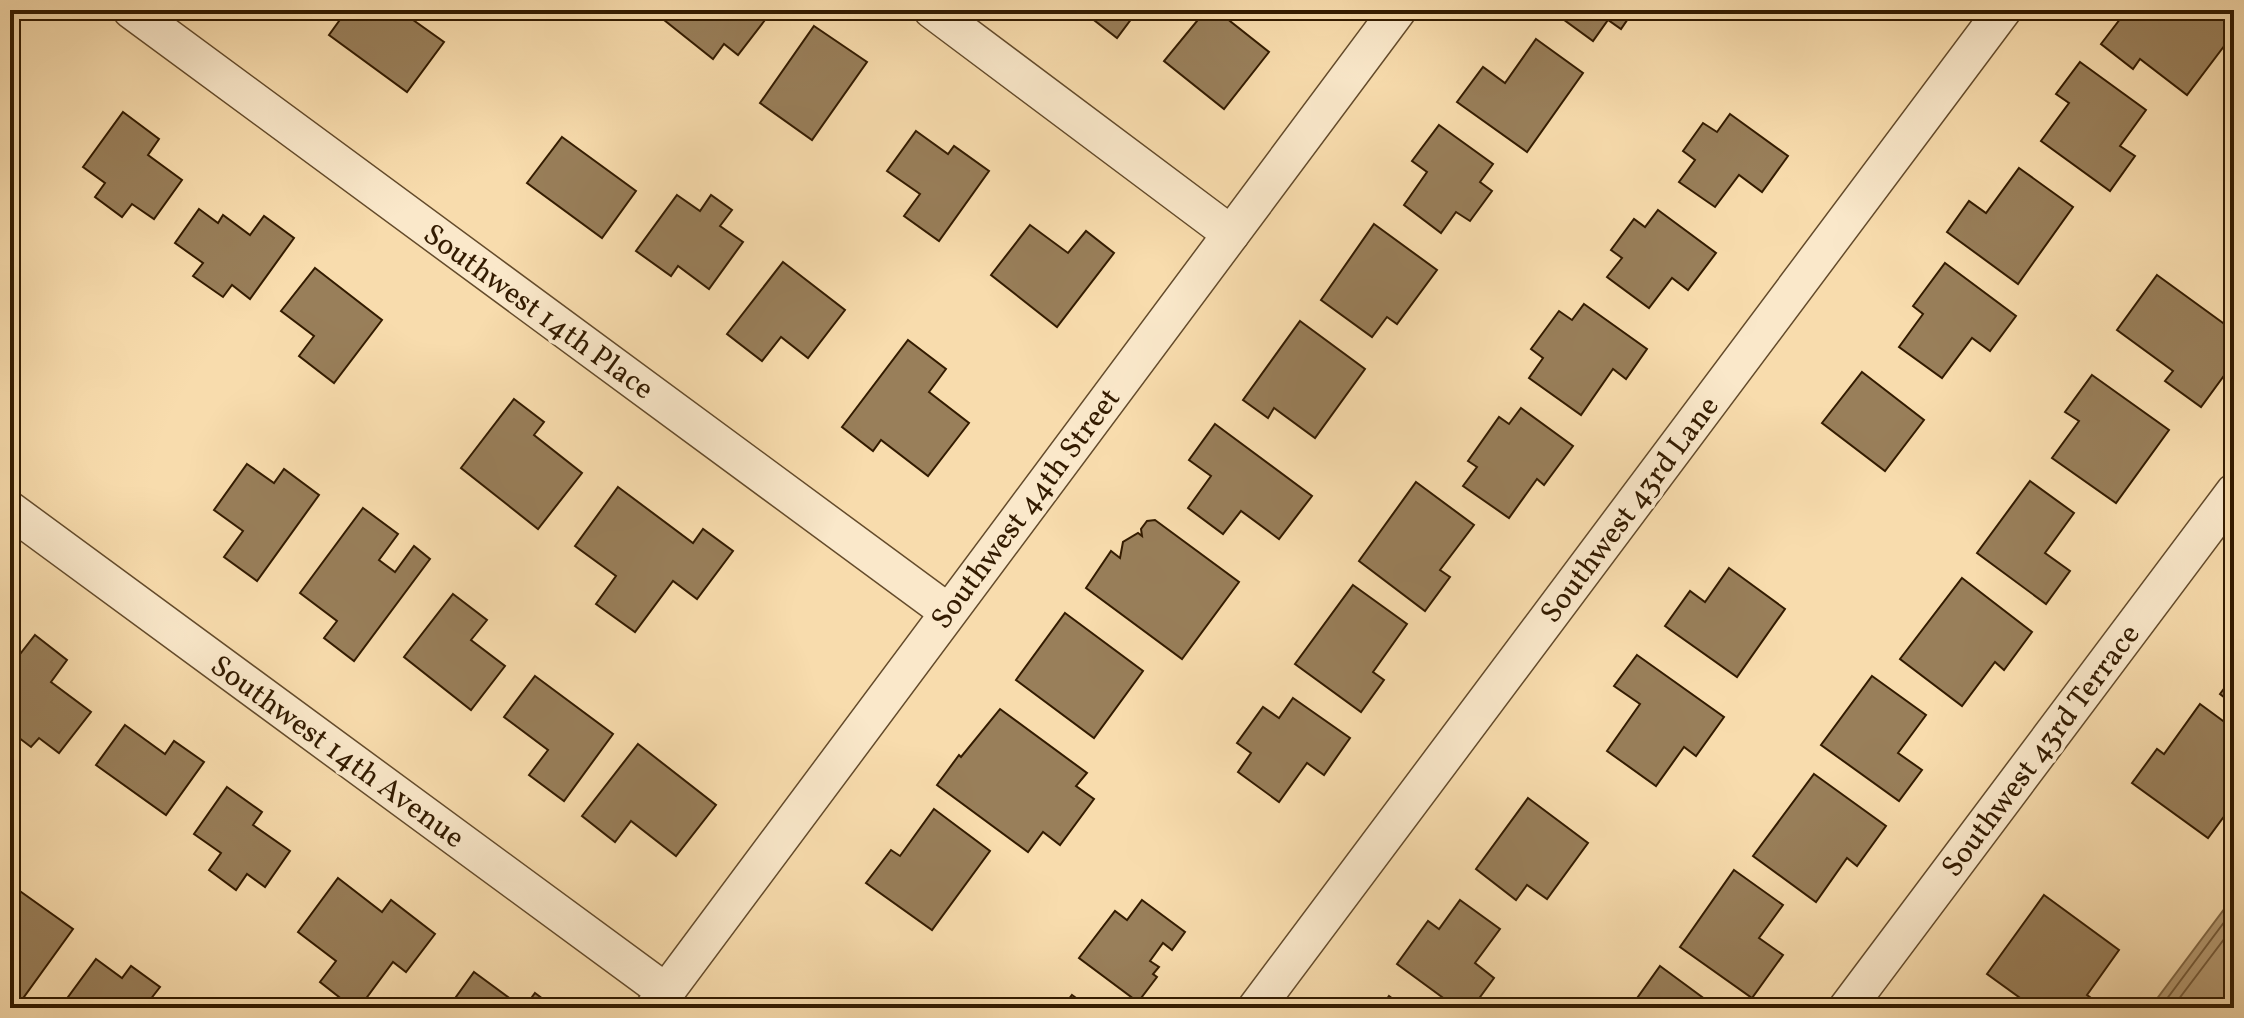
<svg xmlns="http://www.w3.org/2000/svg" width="2244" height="1018" font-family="Vollkorn,serif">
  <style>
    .water { fill: #b59a72; stroke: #816744; stroke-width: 2 }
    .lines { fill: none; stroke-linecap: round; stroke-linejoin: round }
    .shore { stroke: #745a39; stroke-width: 2 }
    .building { fill: #997f5a; stroke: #331b00; stroke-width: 2 }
    .street-casing { stroke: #644b2b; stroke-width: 39 }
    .street { stroke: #fae8ca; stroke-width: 36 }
    .labels { text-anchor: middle; stroke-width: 8; stroke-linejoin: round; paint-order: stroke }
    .street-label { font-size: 30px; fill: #331b00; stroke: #fae8ca }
  </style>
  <rect width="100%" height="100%" fill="#f8dcad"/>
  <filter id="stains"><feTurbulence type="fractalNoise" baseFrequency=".0025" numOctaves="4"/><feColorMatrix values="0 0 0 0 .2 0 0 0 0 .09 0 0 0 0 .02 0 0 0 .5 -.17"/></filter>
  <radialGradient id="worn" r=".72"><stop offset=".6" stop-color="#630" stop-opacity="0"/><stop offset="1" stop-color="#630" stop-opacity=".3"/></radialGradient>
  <polygon class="water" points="2234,896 2234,1008 2150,1008"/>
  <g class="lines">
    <g class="shore">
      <polyline points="2160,1008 2234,909"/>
      <polyline points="2172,1008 2234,926"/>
    </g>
  </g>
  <g class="building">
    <polygon points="347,10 399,10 444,42 407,92 329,35"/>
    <polygon points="655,10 753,10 765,20 738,55 724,44 713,59 654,12"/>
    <polygon points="1081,10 1138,10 1117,38"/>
    <polygon points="1206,10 1216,10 1269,52 1224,109 1164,61"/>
    <polygon points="1559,10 1634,10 1621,29 1608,20 1593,41 1556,14"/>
    <polygon points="2127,10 2143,12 2229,10 2234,14 2234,33 2187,95 2140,59 2133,69 2101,44"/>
    <polygon points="814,26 867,62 812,140 760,103"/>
    <polygon points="1536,39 1583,73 1527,152 1457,102 1483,67 1505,83"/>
    <polygon points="2080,62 2146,110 2120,146 2135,156 2110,191 2041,141 2069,103 2056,94"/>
    <polygon points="123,112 159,139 148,155 182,180 154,219 132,204 122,217 95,197 105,183 83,167"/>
    <polygon points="1730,114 1788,156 1762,192 1739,175 1715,207 1679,182 1695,160 1683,151 1703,123 1717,132"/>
    <polygon points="1439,125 1493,164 1480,182 1492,191 1470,221 1456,212 1441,233 1404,205 1427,172 1412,161"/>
    <polygon points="916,131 948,154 954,146 989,171 939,241 904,216 920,194 887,171"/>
    <polygon points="562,137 636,191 602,238 527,183"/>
    <polygon points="2019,168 2073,207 2018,284 1947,232 1969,201 1986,213"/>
    <polygon points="677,195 700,211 711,195 732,210 720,226 743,242 709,289 678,266 671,276 636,251"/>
    <polygon points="199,209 218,223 223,215 250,235 264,216 294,238 250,299 232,285 223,297 193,276 203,263 175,243"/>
    <polygon points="1658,210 1716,253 1688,290 1672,278 1649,308 1607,277 1622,258 1611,250 1634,219 1645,227"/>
    <polygon points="1374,224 1437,270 1397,324 1387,317 1372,337 1321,300"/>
    <polygon points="1030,225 1068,253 1086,231 1114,253 1057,327 991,275"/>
    <polygon points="783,262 845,310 808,358 781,337 762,361 727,334"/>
    <polygon points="1945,263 2016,316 1990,351 1972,338 1942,378 1899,347 1923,314 1913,306"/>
    <polygon points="315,268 382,320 334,383 299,356 314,336 281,311"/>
    <polygon points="2157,275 2234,331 2234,362 2201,407 2165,381 2173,371 2117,330"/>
    <polygon points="1584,304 1647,349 1626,379 1613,369 1581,415 1529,378 1543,358 1531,349 1559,311 1572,320"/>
    <polygon points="1300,321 1365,369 1315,438 1274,408 1268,418 1243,400"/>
    <polygon points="908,340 946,369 929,392 969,423 928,476 881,440 873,451 842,427"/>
    <polygon points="1862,372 1924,420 1885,471 1822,423"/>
    <polygon points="2092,375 2169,430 2116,503 2052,458 2079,421 2065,412"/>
    <polygon points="514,399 544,422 534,435 582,473 538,529 461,468"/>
    <polygon points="1521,408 1573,446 1544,485 1537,479 1509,518 1463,486 1477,467 1468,461 1499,417 1509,424"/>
    <polygon points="1215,424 1312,496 1279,539 1241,511 1223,534 1188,508 1211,476 1189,460"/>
    <polygon points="247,464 274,483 284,469 319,495 257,581 224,557 243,531 214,510"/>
    <polygon points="2030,481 2074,513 2045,553 2070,571 2046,604 1977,553"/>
    <polygon points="1416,482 1474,525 1440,570 1450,577 1425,611 1359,561"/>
    <polygon points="618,487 693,543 703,529 733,551 697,599 673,581 635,632 596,604 616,576 575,546"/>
    <polygon points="363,508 398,534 379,560 395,572 414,546 430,559 354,661 324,638 337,621 300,593"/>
    <polygon points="1155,520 1239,582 1182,659 1086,588 1111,551 1120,558 1123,542 1138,533 1142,536 1141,529 1147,521"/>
    <polygon points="1729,568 1785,609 1737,677 1665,626 1690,591 1705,602"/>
    <polygon points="1962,578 2032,632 2004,670 1995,662 1962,706 1900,659"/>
    <polygon points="1353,585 1407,624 1373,672 1384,680 1361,712 1295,664"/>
    <polygon points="453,594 487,620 471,640 505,666 471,710 404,657"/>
    <polygon points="1065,613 1143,671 1094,738 1016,680"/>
    <polygon points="35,635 67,660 51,682 91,712 59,753 39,738 31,747 10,731 10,667"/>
    <polygon points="1637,655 1724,717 1696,756 1684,747 1656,786 1607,751 1640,704 1614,686"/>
    <polygon points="2234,675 2234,705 2220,694"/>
    <polygon points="535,676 613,734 564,801 529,775 548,750 504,717"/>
    <polygon points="1872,676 1926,715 1898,753 1922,770 1899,801 1821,745"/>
    <polygon points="1293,698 1350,738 1324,775 1307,763 1279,802 1238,772 1251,753 1237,743 1263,707 1279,718"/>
    <polygon points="2200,704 2234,729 2234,803 2208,838 2132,783 2157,749 2164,754"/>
    <polygon points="1000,709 1087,773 1076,786 1094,799 1060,845 1043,832 1028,852 937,785 959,755 961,757"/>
    <polygon points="125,725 165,754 174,741 204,762 166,815 96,765"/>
    <polygon points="638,744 716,805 676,856 631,821 615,842 582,816"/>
    <polygon points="1814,774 1886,826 1857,866 1847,858 1816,902 1753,856"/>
    <polygon points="227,787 262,812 253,825 290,851 265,887 247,874 236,890 209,870 221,853 194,834"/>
    <polygon points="1528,798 1588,843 1547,899 1527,885 1516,900 1476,869"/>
    <polygon points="934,809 990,851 932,930 866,883 891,850 900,856"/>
    <polygon points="1734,870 1783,905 1759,938 1783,955 1752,998 1680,947"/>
    <polygon points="338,878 382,912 391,900 435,934 406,972 393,962 359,1008 353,1008 320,982 336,961 298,932"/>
    <polygon points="10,884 73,929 21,1001 10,993"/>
    <polygon points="2044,895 2119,950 2087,995 2105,1008 2034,1008 1987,974"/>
    <polygon points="1142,900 1185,932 1172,950 1163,943 1150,961 1159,967 1153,974 1157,977 1138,1002 1079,958 1115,911 1127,920"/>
    <polygon points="1460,900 1500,929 1475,963 1494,978 1472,1008 1457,1008 1397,964 1428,921 1439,929"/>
    <polygon points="96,959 122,978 131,966 160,987 150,1000 161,1008 60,1008"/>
    <polygon points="1660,966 1717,1008 1630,1008"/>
    <polygon points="474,972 523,1008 448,1008"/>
    <polygon points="535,993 555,1008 524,1008"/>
    <polygon points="1072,995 1090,1008 1062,1008"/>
    <polygon points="1389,996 1405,1008 1381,1008"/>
  </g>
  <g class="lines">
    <g class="street-casing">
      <g id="street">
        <polyline points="131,10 948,612"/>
        <polyline points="932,10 1231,234"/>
        <polyline points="10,510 666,992"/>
        <polyline points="654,1008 1398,10"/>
        <polyline points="1256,1008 2003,10"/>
        <polyline points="1847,1008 2234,492"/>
      </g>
    </g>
    <use href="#street" class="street"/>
  </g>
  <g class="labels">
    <g class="street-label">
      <text transform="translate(539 311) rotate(36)" y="10">Southwest 14th Place</text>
      <text transform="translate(1025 508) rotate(-53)" y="10">Southwest 44th Street</text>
      <text transform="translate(1629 509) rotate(-53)" y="10">Southwest 43rd Lane</text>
      <text transform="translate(2040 750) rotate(-53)" y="10">Southwest 43rd Terrace</text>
      <text transform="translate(338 751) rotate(36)" y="10">Southwest 14th Avenue</text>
    </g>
  </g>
  <rect width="2244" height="1018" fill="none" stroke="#f8dcad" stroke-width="40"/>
  <rect x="12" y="12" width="2220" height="994" fill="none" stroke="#331b00" stroke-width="4"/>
  <rect x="20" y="20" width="2204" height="978" fill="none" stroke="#331b00" stroke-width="2"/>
  <rect width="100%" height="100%" filter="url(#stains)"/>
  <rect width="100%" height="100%" fill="url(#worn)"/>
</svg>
